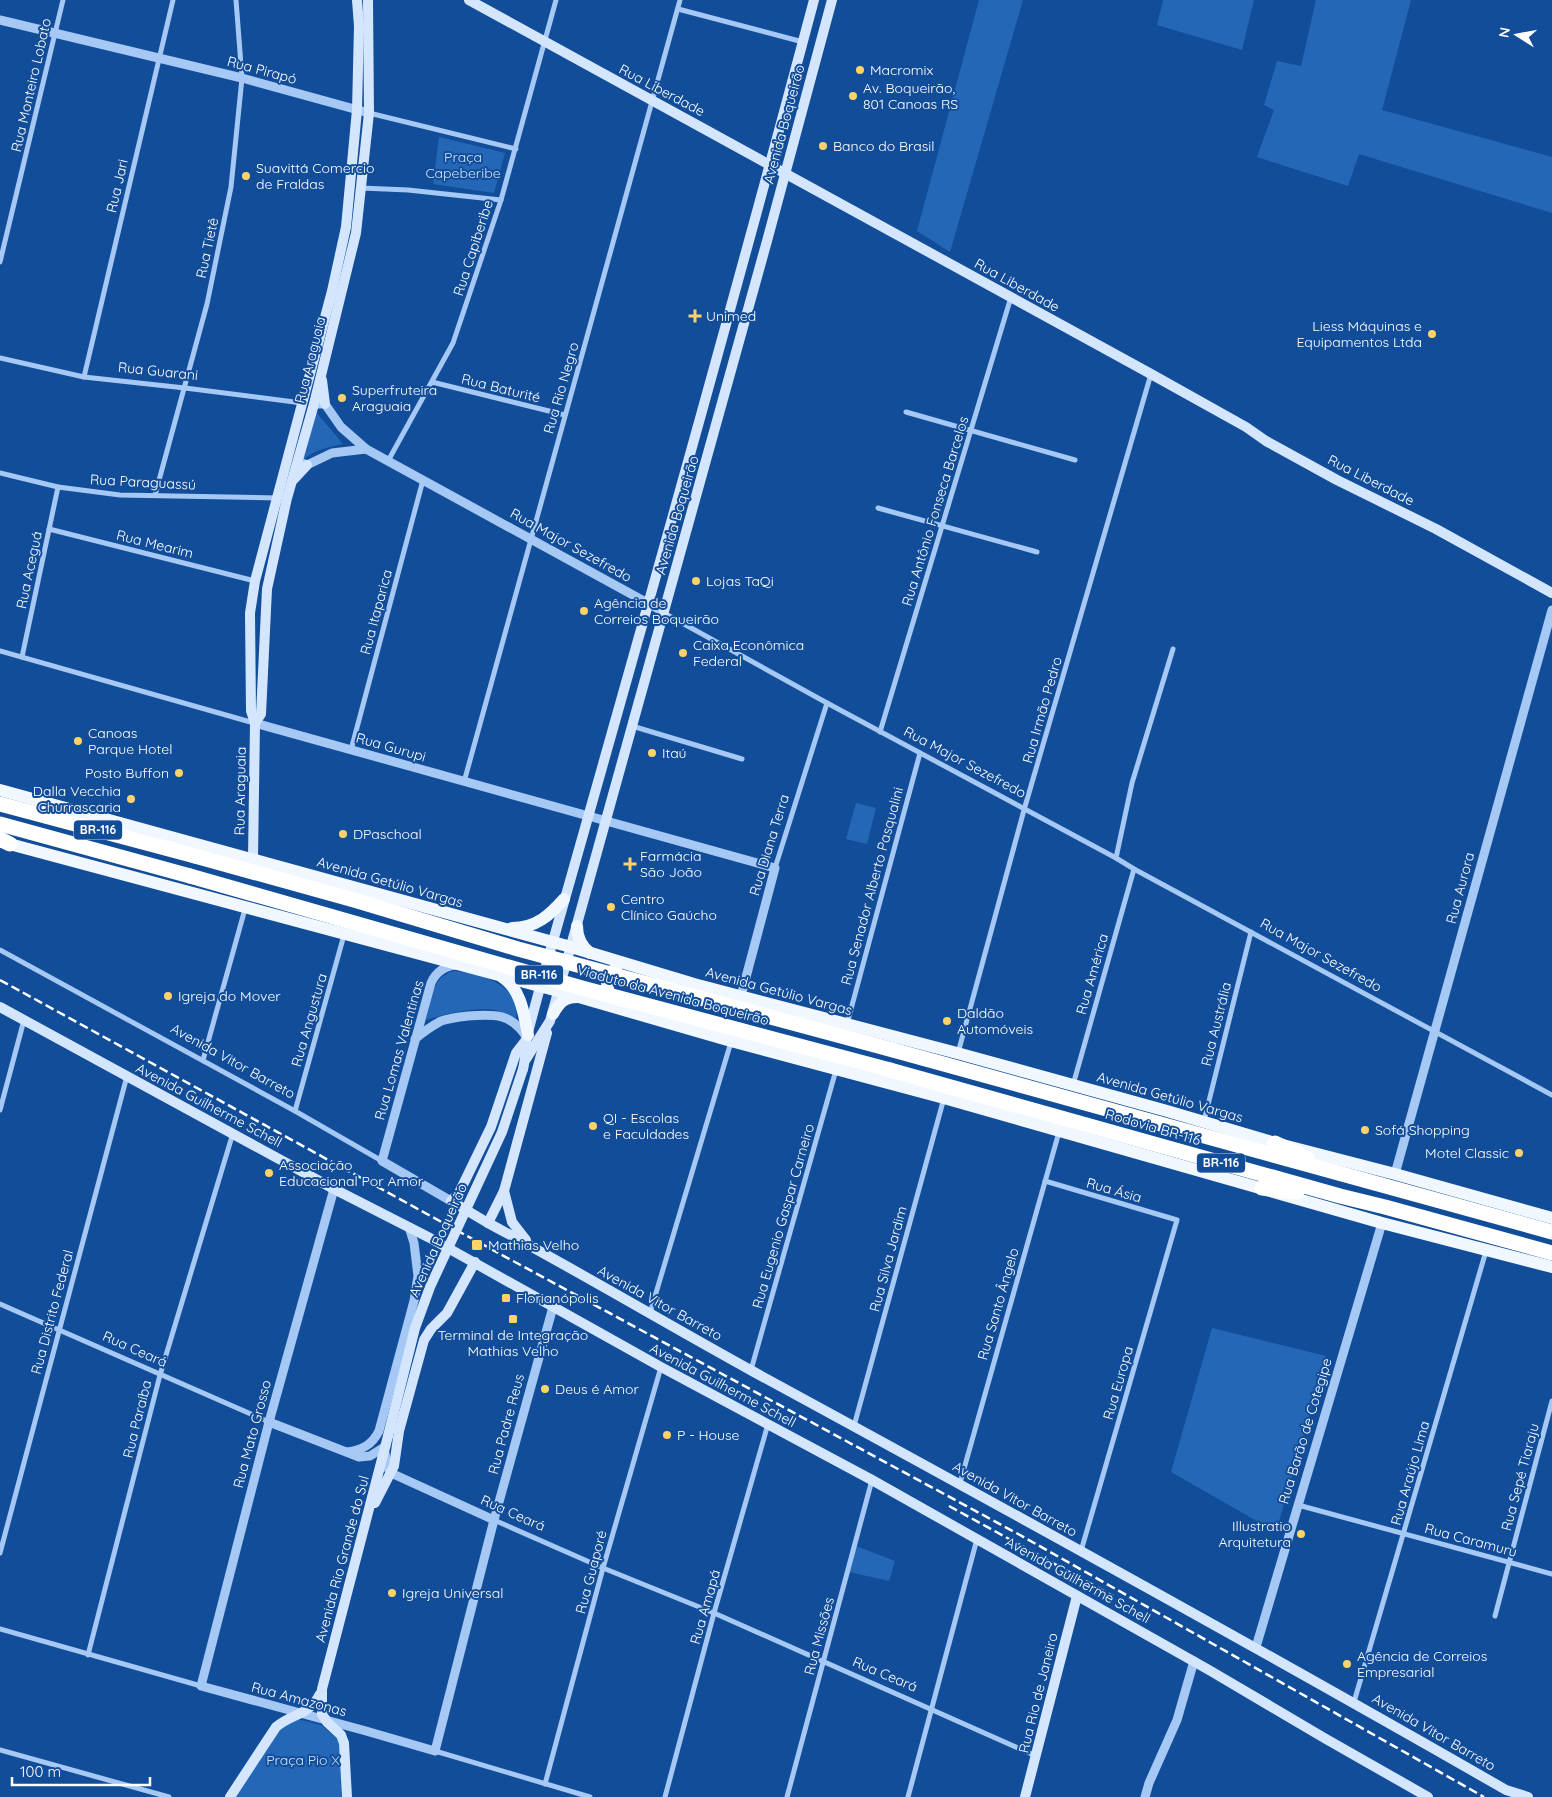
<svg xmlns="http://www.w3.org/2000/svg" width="1552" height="1797" font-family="Quicksand,sans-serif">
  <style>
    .green { fill: #2567b7 }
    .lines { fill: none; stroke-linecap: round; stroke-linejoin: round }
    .minor { stroke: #a5c8f4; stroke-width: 5 }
    .tertiary { stroke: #a5c8f4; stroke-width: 9 }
    .secondary { stroke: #d4e6fd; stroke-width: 10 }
    .primary { stroke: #f1f7ff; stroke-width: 12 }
    .motorway { stroke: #fff; stroke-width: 15 }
    .rail { stroke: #fff; stroke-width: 2.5; stroke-dasharray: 9 4; stroke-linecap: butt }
    .secondary-bridge { stroke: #d4e6fd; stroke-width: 10 }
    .motorway-bridge { stroke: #fff; stroke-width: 15 }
    .poi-dot { fill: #ffd367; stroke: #124d99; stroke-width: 2 }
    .labels { text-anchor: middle; stroke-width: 4; stroke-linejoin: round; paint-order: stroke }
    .shield { fill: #124d99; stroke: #b8cae0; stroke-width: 1 }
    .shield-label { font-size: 12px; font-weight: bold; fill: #fff }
    .street-label { font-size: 14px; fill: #fff; stroke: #124d99 }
    .poi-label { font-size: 14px; fill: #fff; stroke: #124d99; text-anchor: start }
    .park-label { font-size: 14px; fill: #cde3fd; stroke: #124d99 }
  </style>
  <rect width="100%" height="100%" fill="#124d99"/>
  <g class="green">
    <polygon points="979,0 1023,0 950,252 917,231"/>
    <polygon points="1163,0 1254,0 1242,50 1157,25"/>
    <polygon points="1316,0 1411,0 1382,110 1552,157 1552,213 1359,154 1348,186 1257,157 1274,110 1264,105 1277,61 1301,66"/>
    <polygon points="439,137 505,153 494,193 433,184"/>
    <path d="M316 412 343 444C328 447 314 450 303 460Z"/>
    <polygon points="856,803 876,808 867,844 846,839"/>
    <path d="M454 971C476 973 512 982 517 1008 517 1011 516 1016 516 1020 509 1016 503 1012 495 1010 475 1006 445 1014 426 1020 431 1001 432 976 454 971Z"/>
    <polygon points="1212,1328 1326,1356 1276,1532 1171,1472"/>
    <polygon points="856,1546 895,1561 889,1581 849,1572"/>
    <polygon points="297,1719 321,1725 340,1741 341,1797 235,1797 277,1730"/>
  </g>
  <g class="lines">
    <g class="minor">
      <polyline points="678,9 803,42"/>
      <polyline points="369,113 516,149"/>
      <polyline points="361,188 408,190 501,200"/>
      <polyline points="0,262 63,0"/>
      <polyline points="0,358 84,377 185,388 302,403"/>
      <polyline points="84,377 173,0"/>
      <polyline points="432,382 565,415"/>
      <polyline points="906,412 1075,460"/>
      <polyline points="388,461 453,343 501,200 556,0"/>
      <polyline points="0,473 58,487 120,495 277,498"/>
      <polyline points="155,495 207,304 231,187 242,78 236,0"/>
      <polyline points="878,508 1037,552"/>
      <polyline points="49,529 255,581"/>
      <polyline points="664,613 827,703 1116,858 1134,869 1552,1095"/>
      <polyline points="0,651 254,723"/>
      <polyline points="22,657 58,487"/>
      <polyline points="632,726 742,759"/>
      <polyline points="880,732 1011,297"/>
      <polyline points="351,750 423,480"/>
      <polyline points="464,782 680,0"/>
      <polyline points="1116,858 1132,783 1173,649"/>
      <polyline points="775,868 827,703"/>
      <polyline points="0,950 295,1111 382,1161"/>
      <polyline points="847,1024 920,753"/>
      <polyline points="958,1053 1024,810 1151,374"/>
      <polyline points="203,1060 245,909"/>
      <polyline points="1073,1085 1134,869"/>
      <polyline points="0,1110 24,1020"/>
      <polyline points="295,1111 344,935"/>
      <polyline points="1204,1121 1251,932"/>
      <polyline points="1045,1181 1177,1220 1081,1551"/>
      <polyline points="0,1304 269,1422"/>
      <polyline points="650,1313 731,1042"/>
      <polyline points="751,1370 836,1070"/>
      <polyline points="854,1426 944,1098"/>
      <polyline points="960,1483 1059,1132"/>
      <polyline points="1298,1505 1552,1574"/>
      <polyline points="494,1520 603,1568 714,1613 1036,1756"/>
      <polyline points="0,1553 127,1076"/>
      <polyline points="1495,1616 1552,1401"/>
      <polyline points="0,1629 201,1686"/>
      <polyline points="88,1655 160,1375 233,1133"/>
      <polyline points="1354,1702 1486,1251"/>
      <polyline points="0,1750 169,1797"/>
      <polyline points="435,1751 590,1797"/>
      <polyline points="545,1784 603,1568 661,1367"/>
      <polyline points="665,1797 714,1613 768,1424"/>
      <polyline points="787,1797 872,1480"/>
      <polyline points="908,1797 977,1539"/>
    </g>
    <g class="tertiary">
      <polyline points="0,20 242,78 369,113"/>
      <polyline points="319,404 325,404 341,427 366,449 664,612"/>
      <polyline points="302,463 307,465 332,453 366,449"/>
      <polyline points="255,723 775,868 741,996"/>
      <path d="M415 1039C423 1032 432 1026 441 1021 450 1018 459 1017 468 1016 494 1014 512 1013 527 1038"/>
      <polyline points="1395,1174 1552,610"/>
      <polyline points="334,1189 269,1422 201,1686 366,1731 435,1751 494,1520 553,1307"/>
      <path d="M451 1201 382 1161 431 983C436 972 444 966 456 965"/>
      <polyline points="269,1422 359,1457 370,1456 386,1446"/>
      <path d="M347 1452C362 1450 372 1445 379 1431L414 1301 418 1276 414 1243 409 1227"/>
      <polyline points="385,1453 387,1467 391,1473 494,1520"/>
      <polyline points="1256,1647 1382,1223"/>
      <polyline points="1145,1797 1149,1783 1177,1720 1194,1661"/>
    </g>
    <g class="secondary">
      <polyline points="469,0 1151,374 1246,427 1266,441 1337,480 1436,529 1552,593"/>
      <polyline points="322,380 325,404"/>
      <polyline points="294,479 307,465"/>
      <polyline points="255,723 261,714 267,589 287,498 314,404 356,233 369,113 368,0"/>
      <polyline points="253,858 255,723 251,711 250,613 255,581 332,291 346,227 357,110 359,26 357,0"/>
      <polyline points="0,1007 334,1189 430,1238 661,1367 872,1480 1209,1670 1326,1739 1428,1797"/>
      <polyline points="526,1059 550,1021 767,241 832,0"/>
      <path d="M523 1069C526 1058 525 1047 527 1036 536 1002 545 968 555 934 643 623 731 312 814 0"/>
      <polyline points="504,1191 512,1222 526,1240"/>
      <path d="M459 1193 451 1201 488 1223C578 1271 665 1323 754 1372 1006 1509 1257 1647 1506 1790L1528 1797"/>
      <polyline points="458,1199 459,1193 491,1127 516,1053 526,1040"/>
      <polyline points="488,1223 504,1191 547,1033"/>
      <polyline points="375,1503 394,1466 399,1431 424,1340 431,1329 447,1313 475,1262"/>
      <path d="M230 1797 276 1727C292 1713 309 1716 320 1694"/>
      <polyline points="347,1797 344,1743 341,1735 327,1722 322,1714 322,1689 388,1436"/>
      <polyline points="1025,1797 1077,1596"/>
    </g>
    <g class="primary">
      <polyline points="0,790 571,947 694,984 957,1053 1167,1111 1275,1143 1395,1174 1552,1218"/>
      <polyline points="2,842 558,991 731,1041 944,1098 1382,1223 1552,1267"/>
      <path d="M577 926C577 937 581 946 590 953"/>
      <path d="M512 928C536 928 550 915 564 899"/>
      <path d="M502 977C521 989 524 1014 528 1035"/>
      <path d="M614 1002C607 990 602 978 616 968"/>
      <path d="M553 1014C559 1003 564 997 577 997"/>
    </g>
    <g class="motorway">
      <polyline points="0,804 195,856"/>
      <polyline points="0,824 190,876"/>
      <polyline points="0,839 10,844"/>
      <polyline points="893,1050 1552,1232"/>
      <polyline points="890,1070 1340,1196 1385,1207 1552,1253"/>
      <polyline points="1275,1143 1307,1158"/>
      <polyline points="1262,1188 1297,1192"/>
    </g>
    <g class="rail">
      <polyline points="0,980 478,1242 1020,1535 1484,1797"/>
      <polyline points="949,1506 1113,1596"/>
    </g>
    <polyline class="secondary-bridge" points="388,1436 415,1328 430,1287 502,1132 523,1069"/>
    <g class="motorway-bridge">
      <polyline points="195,856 354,900 518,949 893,1050"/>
      <polyline points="190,876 582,988 890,1070"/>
    </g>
  </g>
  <g class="poi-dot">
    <circle cx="860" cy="70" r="5"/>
    <circle cx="853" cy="96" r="5"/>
    <circle cx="823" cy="146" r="5"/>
    <circle cx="246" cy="176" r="5"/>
    <path d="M692.5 308.5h5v5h5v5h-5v5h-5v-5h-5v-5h5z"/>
    <circle cx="1432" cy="334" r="5"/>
    <circle cx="342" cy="398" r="5"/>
    <circle cx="696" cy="581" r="5"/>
    <circle cx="584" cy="611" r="5"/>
    <circle cx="683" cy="653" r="5"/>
    <circle cx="78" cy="741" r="5"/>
    <circle cx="652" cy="753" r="5"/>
    <circle cx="179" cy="773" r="5"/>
    <circle cx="131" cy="799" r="5"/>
    <circle cx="343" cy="834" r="5"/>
    <path d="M627.5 856.5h5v5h5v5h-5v5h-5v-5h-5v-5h5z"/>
    <circle cx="611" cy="907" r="5"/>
    <circle cx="168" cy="996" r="5"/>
    <circle cx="947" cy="1021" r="5"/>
    <circle cx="593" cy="1126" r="5"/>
    <circle cx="1365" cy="1130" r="5"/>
    <circle cx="1519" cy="1153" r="5"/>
    <circle cx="269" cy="1173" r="5"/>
    <rect x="471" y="1239" width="12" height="12" rx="2.5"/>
    <rect x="501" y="1293" width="10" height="10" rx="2.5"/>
    <rect x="508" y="1314" width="10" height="10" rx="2.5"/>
    <circle cx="545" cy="1389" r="5"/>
    <circle cx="667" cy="1435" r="5"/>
    <circle cx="1301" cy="1534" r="5"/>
    <circle cx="392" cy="1593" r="5"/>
    <circle cx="1347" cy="1664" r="5"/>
  </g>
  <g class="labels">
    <g class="shield">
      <rect x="74" y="820.5" width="48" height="19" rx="4"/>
      <rect x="515" y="965.5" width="48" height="19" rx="4"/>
      <rect x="1197" y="1153.5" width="48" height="19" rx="4"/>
    </g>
    <g class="shield-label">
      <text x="98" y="834">BR-116</text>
      <text x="539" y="979">BR-116</text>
      <text x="1221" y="1167">BR-116</text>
    </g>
    <g class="street-label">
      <text transform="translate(262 70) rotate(15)" y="5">Rua Pirapó</text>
      <text transform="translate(31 85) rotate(-77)" y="5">Rua Monteiro Lobato</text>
      <text transform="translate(662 90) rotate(28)" y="5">Rua Liberdade</text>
      <text transform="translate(784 124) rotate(-75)" y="5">Avenida Boqueirão</text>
      <text transform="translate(117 186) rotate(-77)" y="5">Rua Jari</text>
      <text transform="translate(207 248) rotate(-78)" y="5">Rua Tietê</text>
      <text transform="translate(473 248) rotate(-72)" y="5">Rua Capiberibe</text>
      <text transform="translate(1017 285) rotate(29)" y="5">Rua Liberdade</text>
      <text transform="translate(310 360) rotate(-76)" y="5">Rua Araguaia</text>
      <text transform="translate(158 371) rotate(6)" y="5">Rua Guarani</text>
      <text transform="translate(501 388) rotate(14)" y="5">Rua Baturité</text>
      <text transform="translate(561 388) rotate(-74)" y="5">Rua Rio Negro</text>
      <text transform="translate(1371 480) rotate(27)" y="5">Rua Liberdade</text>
      <text transform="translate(143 482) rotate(3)" y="5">Rua Paraguassú</text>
      <text transform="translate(935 511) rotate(-73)" y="5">Rua Antônio Fonseca Barcelos</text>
      <text transform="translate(677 515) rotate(-74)" y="5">Avenida Boqueirão</text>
      <text transform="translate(155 544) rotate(14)" y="5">Rua Mearim</text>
      <text transform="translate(571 545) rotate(29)" y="5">Rua Major Sezefredo</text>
      <text transform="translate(29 570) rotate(-78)" y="5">Rua Aceguá</text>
      <text transform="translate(376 612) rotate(-75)" y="5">Rua Itaparica</text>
      <text transform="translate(1042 710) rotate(-74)" y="5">Rua Irmão Pedro</text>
      <text transform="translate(391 747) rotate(16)" y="5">Rua Gurupi</text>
      <text transform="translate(965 762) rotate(28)" y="5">Rua Major Sezefredo</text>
      <text transform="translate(240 791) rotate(-89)" y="5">Rua Araguaia</text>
      <text transform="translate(769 845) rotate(-73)" y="5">Rua Diana Terra</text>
      <text transform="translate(390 882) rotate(16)" y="5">Avenida Getúlio Vargas</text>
      <text transform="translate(872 886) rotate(-75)" y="5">Rua Senador Alberto Pasqualini</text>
      <text transform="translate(1460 888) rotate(-75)" y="5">Rua Aurora</text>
      <text transform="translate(1321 955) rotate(29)" y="5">Rua Major Sezefredo</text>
      <text transform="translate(1092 974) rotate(-74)" y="5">Rua América</text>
      <text transform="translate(779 991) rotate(15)" y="5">Avenida Getúlio Vargas</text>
      <text transform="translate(673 995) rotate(15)" y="5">Viaduto da Avenida Boqueirão</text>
      <text transform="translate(309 1020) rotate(-74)" y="5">Rua Angustura</text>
      <text transform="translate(1216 1024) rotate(-76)" y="5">Rua Austrália</text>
      <text transform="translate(399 1050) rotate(-74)" y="5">Rua Lomas Valentinas</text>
      <text transform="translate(233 1061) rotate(29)" y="5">Avenida Vitor Barreto</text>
      <text transform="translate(1170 1097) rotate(16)" y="5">Avenida Getúlio Vargas</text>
      <text transform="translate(209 1105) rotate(28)" y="5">Avenida Guilherme Schell</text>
      <text transform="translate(1153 1127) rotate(16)" y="5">Rodovia BR-116</text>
      <text transform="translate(1114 1190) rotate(16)" y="5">Rua Ásia</text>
      <text transform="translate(783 1216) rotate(-74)" y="5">Rua Eugenio Gaspar Carneiro</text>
      <text transform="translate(438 1240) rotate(-66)" y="5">Avenida Boqueirão</text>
      <text transform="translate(888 1259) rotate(-75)" y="5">Rua Silva Jardim</text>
      <text transform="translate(660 1303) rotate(29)" y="5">Avenida Vitor Barreto</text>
      <text transform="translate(998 1304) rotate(-74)" y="5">Rua Santo Ângelo</text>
      <text transform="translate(52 1312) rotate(-75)" y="5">Rua Distrito Federal</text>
      <text transform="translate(135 1349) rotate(24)" y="5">Rua Ceará</text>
      <text transform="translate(1118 1383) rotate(-74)" y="5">Rua Europa</text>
      <text transform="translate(723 1385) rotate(28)" y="5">Avenida Guilherme Schell</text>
      <text transform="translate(137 1419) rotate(-76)" y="5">Rua Paraíba</text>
      <text transform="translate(506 1424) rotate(-75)" y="5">Rua Padre Reus</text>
      <text transform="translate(1305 1431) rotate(-73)" y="5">Rua Barão de Cotegipe</text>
      <text transform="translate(252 1434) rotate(-75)" y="5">Rua Mato Grosso</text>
      <text transform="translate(1410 1473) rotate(-74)" y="5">Rua Araújo Lima</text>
      <text transform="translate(1520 1477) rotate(-75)" y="5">Rua Sepé Tiaraju</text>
      <text transform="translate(1015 1499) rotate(29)" y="5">Avenida Vitor Barreto</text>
      <text transform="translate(513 1513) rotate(24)" y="5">Rua Ceará</text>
      <text transform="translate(1471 1540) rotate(15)" y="5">Rua Caramuru</text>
      <text transform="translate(342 1559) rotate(-75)" y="5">Avenida Rio Grande do Sul</text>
      <text transform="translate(591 1572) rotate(-75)" y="5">Rua Guaporé</text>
      <text transform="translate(1078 1580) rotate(29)" y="5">Avenida Guilherme Schell</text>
      <text transform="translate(705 1607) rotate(-74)" y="5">Rua Amapá</text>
      <text transform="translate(819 1636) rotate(-75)" y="5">Rua Missões</text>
      <text transform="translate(885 1674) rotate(23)" y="5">Rua Ceará</text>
      <text transform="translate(1038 1693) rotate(-76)" y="5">Rua Rio de Janeiro</text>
      <text transform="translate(299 1699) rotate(15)" y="5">Rua Amazonas</text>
      <text transform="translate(1434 1732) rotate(30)" y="5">Avenida Vitor Barreto</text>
    </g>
    <g class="poi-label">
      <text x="870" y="75">Macromix</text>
      <text x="863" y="93">Av. Boqueirão,<tspan x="863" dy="16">801 Canoas RS</tspan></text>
      <text x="833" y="151">Banco do Brasil</text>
      <text x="256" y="173">Suavittá Comercio<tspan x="256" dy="16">de Fraldas</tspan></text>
      <text x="706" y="321">Unimed</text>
      <text x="1422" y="331" text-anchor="end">Liess Máquinas e<tspan x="1422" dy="16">Equipamentos Ltda</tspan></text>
      <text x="352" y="395">Superfruteira<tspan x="352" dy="16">Araguaia</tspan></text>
      <text x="706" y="586">Lojas TaQi</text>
      <text x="594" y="608">Agência de<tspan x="594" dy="16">Correios Boqueirão</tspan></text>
      <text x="693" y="650">Caixa Econômica<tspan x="693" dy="16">Federal</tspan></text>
      <text x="88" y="738">Canoas<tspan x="88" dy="16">Parque Hotel</tspan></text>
      <text x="662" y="758">Itaú</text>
      <text x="169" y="778" text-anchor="end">Posto Buffon</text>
      <text x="121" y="796" text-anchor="end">Dalla Vecchia<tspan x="121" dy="16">Churrascaria</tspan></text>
      <text x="353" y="839">DPaschoal</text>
      <text x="640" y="861">Farmácia<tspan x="640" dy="16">São João</tspan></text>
      <text x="621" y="904">Centro<tspan x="621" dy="16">Clínico Gaúcho</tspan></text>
      <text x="178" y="1001">Igreja do Mover</text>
      <text x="957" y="1018">Daldão<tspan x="957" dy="16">Automóveis</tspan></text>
      <text x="603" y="1123">QI - Escolas<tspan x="603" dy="16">e Faculdades</tspan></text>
      <text x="1375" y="1135">Sofá Shopping</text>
      <text x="1509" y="1158" text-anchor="end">Motel Classic</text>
      <text x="279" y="1170">Associação<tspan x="279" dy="16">Educacional Por Amor</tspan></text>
      <text x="488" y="1250">Mathias Velho</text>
      <text x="516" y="1303">Florianópolis</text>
      <text x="513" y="1340" text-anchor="middle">Terminal de Integração<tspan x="513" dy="16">Mathias Velho</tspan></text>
      <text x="555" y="1394">Deus é Amor</text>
      <text x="677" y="1440">P - House</text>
      <text x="1291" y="1531" text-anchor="end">Illustratio<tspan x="1291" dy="16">Arquitetura</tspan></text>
      <text x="402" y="1598">Igreja Universal</text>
      <text x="1357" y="1661">Agência de Correios<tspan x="1357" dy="16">Empresarial</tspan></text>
    </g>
    <g class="park-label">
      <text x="463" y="162">Praça<tspan x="463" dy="16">Capeberibe</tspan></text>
      <text x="303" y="1765">Praça Pio X</text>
    </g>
  </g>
  <g transform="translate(1517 35) rotate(281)" stroke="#124d99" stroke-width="4" paint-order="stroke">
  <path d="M0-4L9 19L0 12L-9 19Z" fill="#ffffff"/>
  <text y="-8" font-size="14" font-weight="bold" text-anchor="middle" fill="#ffffff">N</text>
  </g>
  <path d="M12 1777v8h138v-8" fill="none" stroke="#ffffff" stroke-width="2.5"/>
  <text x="20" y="1777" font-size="15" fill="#ffffff" stroke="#124d99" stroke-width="4" paint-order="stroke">100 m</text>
</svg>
